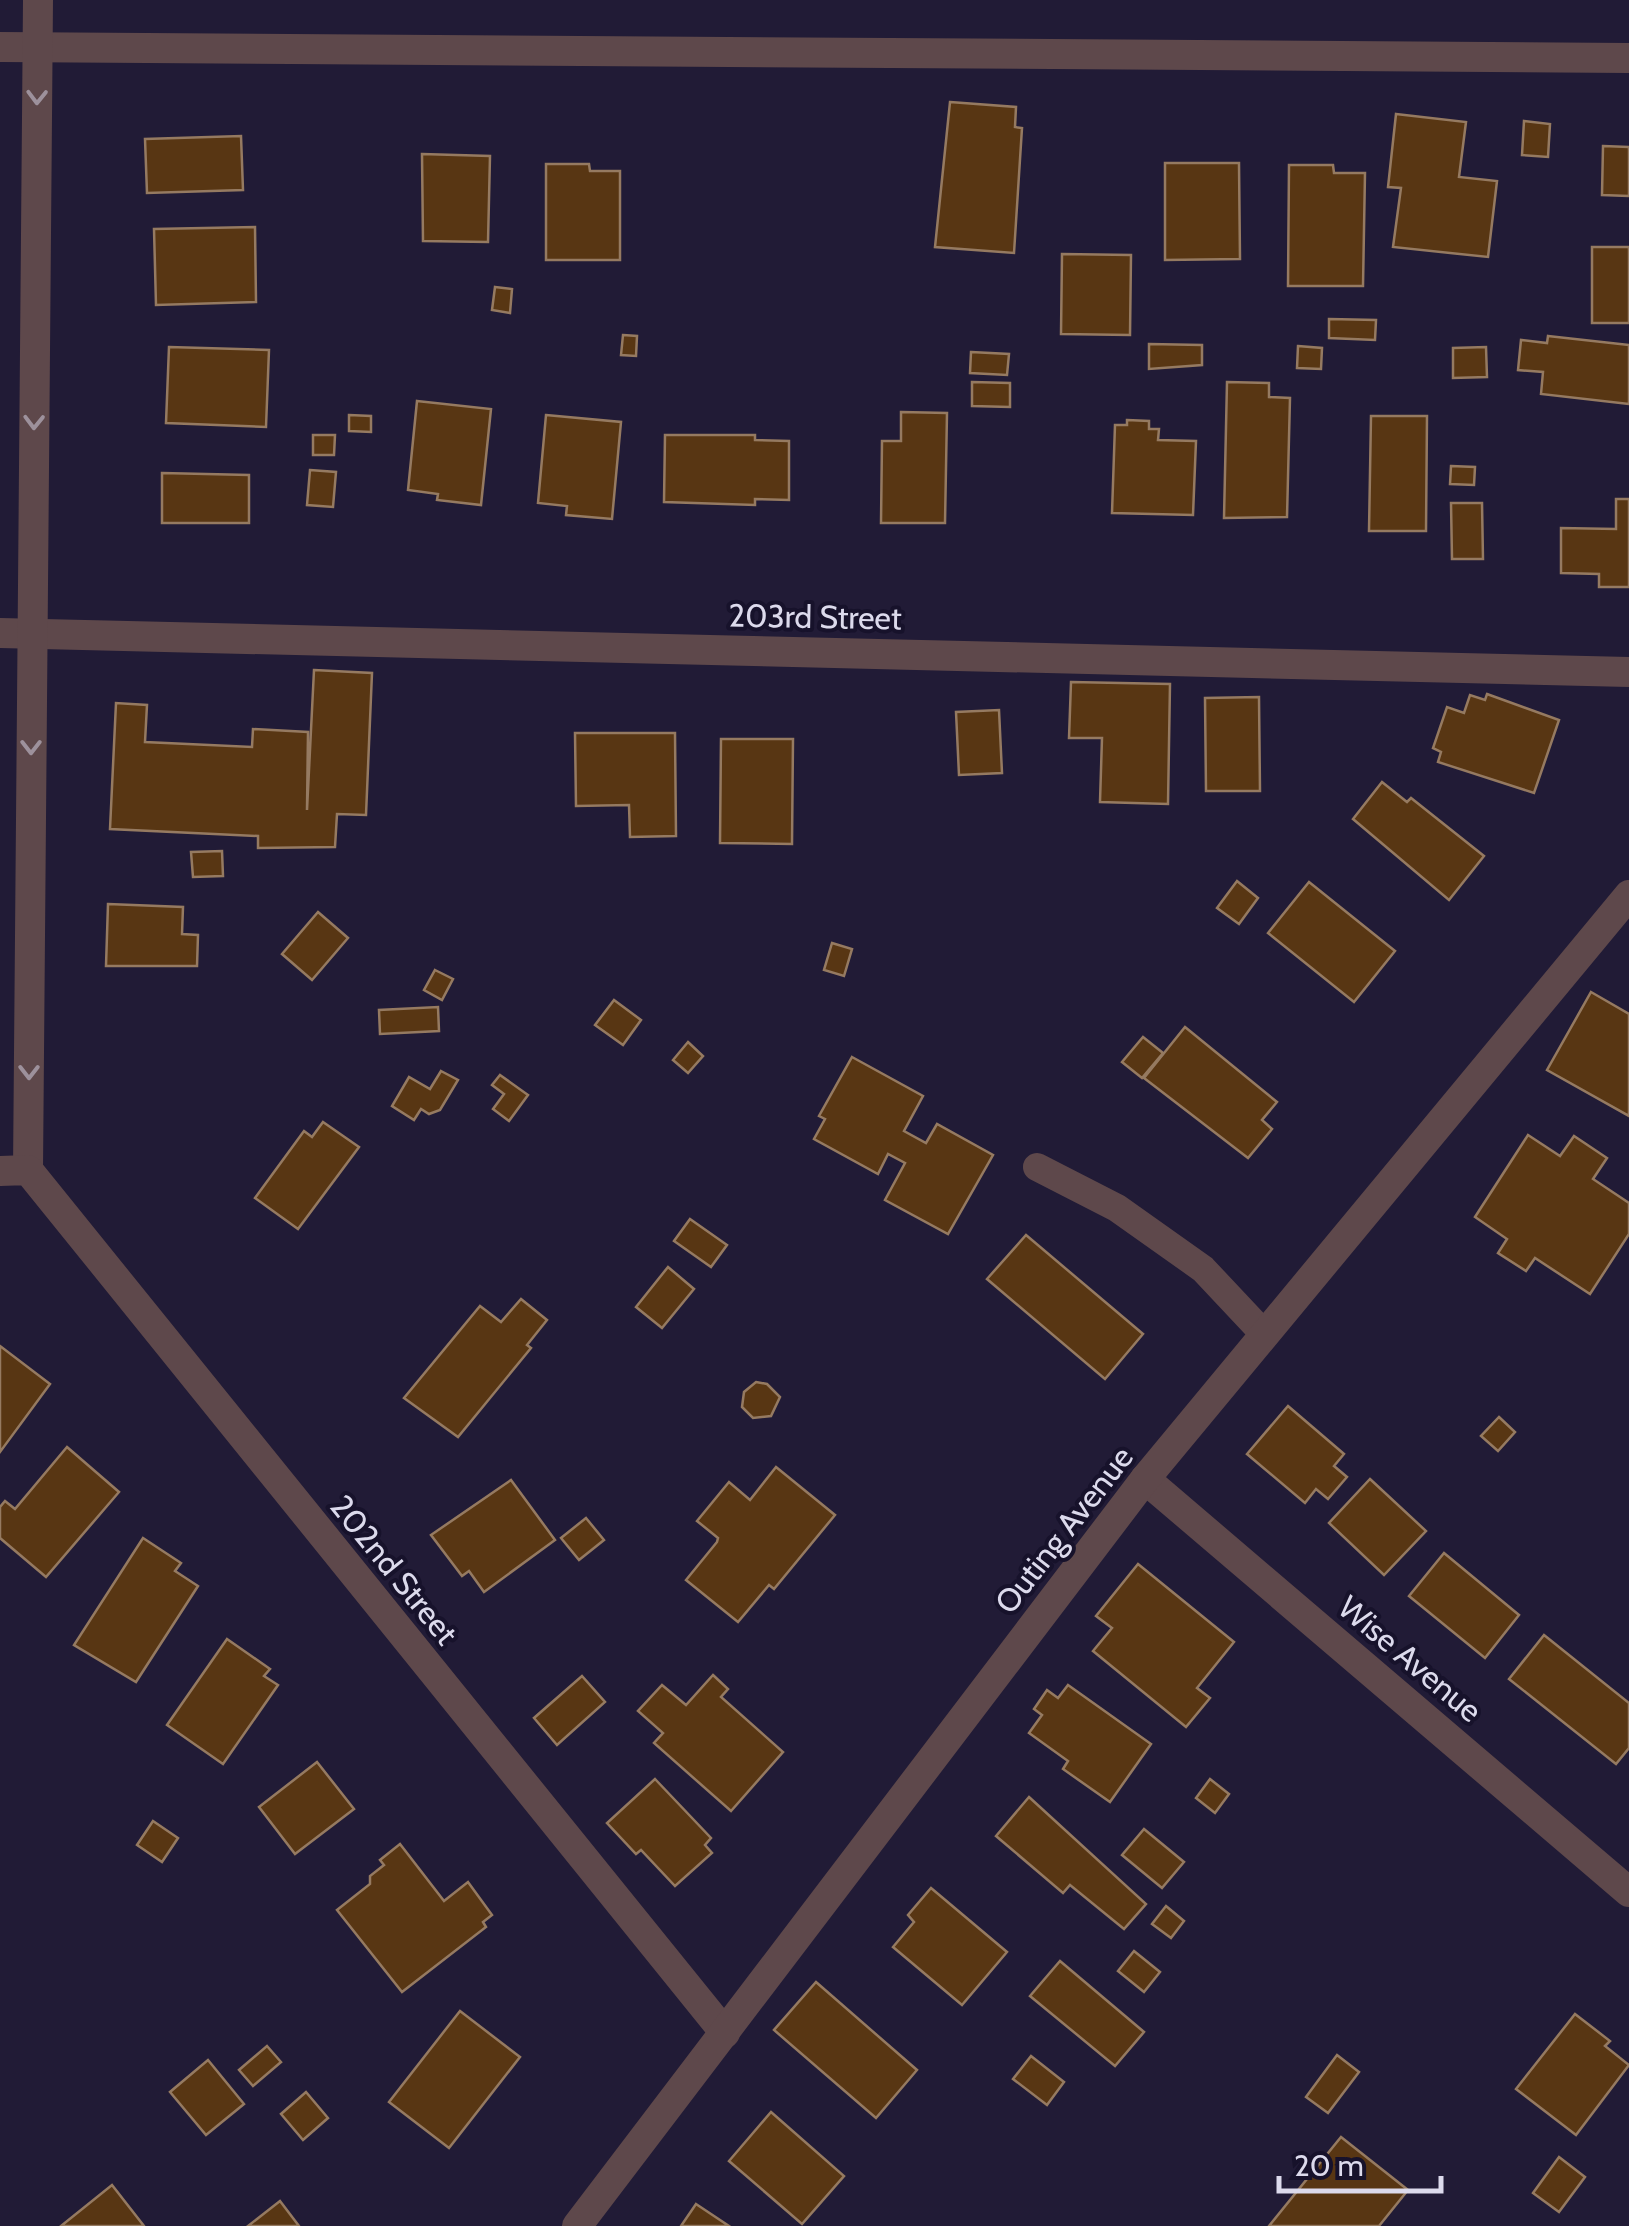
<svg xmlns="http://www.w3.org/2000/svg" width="1629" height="2226" font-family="Cabin,sans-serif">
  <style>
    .building { fill: #583613; stroke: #957a61; stroke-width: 2.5 }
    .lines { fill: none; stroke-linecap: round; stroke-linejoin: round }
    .service { stroke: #5e484b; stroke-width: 28 }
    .minor { stroke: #5e484b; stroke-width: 30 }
    .oneway { stroke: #9d919c }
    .labels { text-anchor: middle; stroke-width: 8; stroke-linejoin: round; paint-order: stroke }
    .street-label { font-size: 32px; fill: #dcdaec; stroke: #17122b }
  </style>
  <rect width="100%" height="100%" fill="#211b36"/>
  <g class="building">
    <polygon points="950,102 1016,107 1015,127 1022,128 1014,253 935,247"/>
    <polygon points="1396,114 1466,122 1459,177 1497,181 1488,257 1393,247 1401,188 1388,187"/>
    <polygon points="1524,121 1550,124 1548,157 1522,155"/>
    <polygon points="241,136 243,190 147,193 145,139"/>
    <polygon points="1603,146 1629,147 1629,196 1602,195"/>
    <polygon points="422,154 490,156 488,242 423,241"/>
    <polygon points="1165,163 1239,163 1240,259 1165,260"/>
    <polygon points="546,164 589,164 590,171 620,171 620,260 546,260"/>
    <polygon points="1289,165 1333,165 1334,173 1365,173 1363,286 1288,286"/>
    <polygon points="255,227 256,302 156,305 154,229"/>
    <rect x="1592" y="247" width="37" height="76"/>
    <polygon points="1062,254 1131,255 1130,335 1061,334"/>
    <polygon points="495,287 512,289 510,313 492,310"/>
    <polygon points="1329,319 1376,320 1375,340 1329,338"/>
    <polygon points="623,335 637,336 636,356 621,355"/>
    <polygon points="1548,336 1629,345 1629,404 1541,394 1543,372 1518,370 1521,340 1547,343"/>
    <polygon points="1149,344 1202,345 1202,365 1149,369"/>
    <polygon points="1298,346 1322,348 1321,369 1297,368"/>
    <polygon points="169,347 269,350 266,427 166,423"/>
    <polygon points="1486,347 1487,377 1453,378 1453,348"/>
    <polygon points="971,352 1009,354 1007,375 970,373"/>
    <polygon points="972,382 1010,383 1010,407 972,406"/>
    <polygon points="1227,382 1269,383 1269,397 1290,398 1287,517 1224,518"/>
    <polygon points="417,401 491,409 481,505 437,500 438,494 408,490"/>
    <polygon points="901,412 947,413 945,523 881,523 882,441 901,441"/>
    <polygon points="349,415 371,416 371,432 349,431"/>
    <polygon points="546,415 621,422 612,519 566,515 567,506 538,503"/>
    <polygon points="1371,416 1427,416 1426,531 1369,531"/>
    <polygon points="1127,420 1149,421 1149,429 1159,429 1158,440 1196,441 1193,515 1112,513 1115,425 1127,425"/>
    <polygon points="313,435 335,435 334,455 313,455"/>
    <polygon points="665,435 755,435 755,440 789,441 789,500 755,499 755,505 664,502"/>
    <polygon points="1451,466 1475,467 1474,485 1450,484"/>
    <polygon points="310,470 336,472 333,507 307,505"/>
    <polygon points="162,473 249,475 249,523 162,523"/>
    <polygon points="1616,499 1629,499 1629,587 1599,587 1599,574 1561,573 1561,528 1616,529"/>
    <polygon points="1451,503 1482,503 1483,559 1452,559"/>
    <polygon points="314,670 372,673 366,815 337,814 335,847 258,848 258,836 110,829 116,703 147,705 145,742 252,747 253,729 308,732 307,810"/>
    <polygon points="1071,682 1170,684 1168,804 1100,802 1102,738 1069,738"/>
    <polygon points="1487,694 1559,720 1534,793 1438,762 1441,752 1433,748 1447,707 1464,713 1470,695 1485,700"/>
    <polygon points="1259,697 1260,791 1206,791 1205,698"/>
    <polygon points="999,710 1002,773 959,775 956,712"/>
    <polygon points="575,733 675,733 676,836 630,837 629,805 576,806"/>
    <polygon points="721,739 793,739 792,844 720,843"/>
    <polygon points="1382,782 1407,802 1411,798 1484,856 1449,900 1353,819"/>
    <polygon points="222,851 223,876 193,877 191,852"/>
    <polygon points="1237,881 1258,898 1239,924 1217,908"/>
    <polygon points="1309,882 1395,951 1354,1002 1268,933"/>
    <polygon points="108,904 183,907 182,934 198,935 197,966 106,966"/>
    <polygon points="318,912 348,938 312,980 282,954"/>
    <polygon points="832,943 852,949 844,976 824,970"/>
    <polygon points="435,970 453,979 442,1000 424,990"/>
    <polygon points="1591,992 1629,1014 1629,1116 1547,1070"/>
    <polygon points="614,1000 641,1020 623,1045 595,1025"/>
    <polygon points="438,1007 439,1031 380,1034 379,1010"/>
    <polygon points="1185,1027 1277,1102 1262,1120 1272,1129 1248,1158 1144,1078"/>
    <polygon points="1143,1037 1163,1053 1142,1078 1122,1062"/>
    <polygon points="688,1042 703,1056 688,1073 673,1060"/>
    <polygon points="852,1057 923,1096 904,1131 926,1143 937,1124 993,1155 948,1234 885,1200 905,1163 888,1154 878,1174 814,1139 825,1119 819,1116"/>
    <polygon points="441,1071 458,1080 440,1110 429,1114 421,1109 414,1120 392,1106 409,1077 430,1089"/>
    <polygon points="500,1075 528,1095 509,1121 493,1109 504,1094 492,1085"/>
    <polygon points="323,1122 359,1147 298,1229 255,1198 304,1131 312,1137"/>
    <polygon points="1528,1135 1560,1156 1574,1136 1607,1158 1593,1179 1629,1203 1629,1234 1590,1294 1535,1258 1526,1271 1498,1253 1507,1239 1475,1217"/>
    <polygon points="690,1219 727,1245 711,1267 674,1241"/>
    <polygon points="1026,1235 1143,1334 1105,1379 987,1279"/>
    <polygon points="668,1267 694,1289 662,1328 636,1307"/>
    <polygon points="521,1299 547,1320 527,1345 531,1348 458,1437 404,1398 480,1306 501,1322"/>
    <polygon points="0,1346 50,1384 0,1452"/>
    <polygon points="756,1382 767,1384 780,1397 771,1416 753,1418 742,1407 744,1392"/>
    <polygon points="1288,1406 1344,1454 1334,1466 1347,1477 1328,1499 1316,1489 1305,1503 1247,1454"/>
    <polygon points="1499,1417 1515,1432 1498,1451 1481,1436"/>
    <polygon points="67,1447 119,1492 46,1577 0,1538 0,1507 5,1501 15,1509"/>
    <polygon points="776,1467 835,1515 774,1589 769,1585 738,1622 686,1580 717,1542 718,1538 697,1521 729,1482 750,1500"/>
    <polygon points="1370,1479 1426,1531 1384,1575 1329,1523"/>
    <polygon points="511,1480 555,1540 484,1592 469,1571 462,1576 431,1535"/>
    <polygon points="586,1518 604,1540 579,1560 561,1538"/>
    <polygon points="143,1538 181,1563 175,1571 198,1586 136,1682 74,1645"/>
    <polygon points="1444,1553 1519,1615 1485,1658 1409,1596"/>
    <polygon points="1138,1564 1234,1642 1197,1688 1210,1698 1186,1727 1093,1651 1112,1628 1096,1616"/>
    <polygon points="1544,1635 1629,1703 1629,1748 1616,1764 1509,1679"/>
    <polygon points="227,1639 270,1669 264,1676 278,1685 223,1764 167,1725"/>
    <polygon points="713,1675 728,1689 721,1697 783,1752 731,1811 654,1743 663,1733 638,1711 662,1685 686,1705"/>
    <polygon points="582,1676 605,1702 557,1745 534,1718"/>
    <polygon points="1068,1685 1151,1744 1110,1802 1063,1769 1068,1761 1029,1733 1042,1715 1034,1709 1047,1690 1058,1698"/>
    <polygon points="317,1762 354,1809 295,1854 259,1807"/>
    <polygon points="655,1779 711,1838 705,1845 712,1853 675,1886 641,1850 636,1854 607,1823"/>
    <polygon points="1210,1779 1229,1794 1215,1813 1196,1798"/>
    <polygon points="1029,1797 1146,1904 1124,1929 1070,1885 1063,1893 996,1836"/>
    <polygon points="153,1821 178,1838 162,1862 137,1845"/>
    <polygon points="1144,1829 1184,1862 1162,1888 1122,1855"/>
    <polygon points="400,1844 444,1901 468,1882 492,1915 483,1922 486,1927 402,1992 337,1910 370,1884 370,1876 384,1865 380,1860"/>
    <polygon points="931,1888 1007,1952 962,2005 893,1947 914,1922 908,1915"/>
    <polygon points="1166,1906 1184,1921 1171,1938 1152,1924"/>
    <polygon points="1134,1951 1160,1972 1144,1992 1118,1971"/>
    <polygon points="1060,1961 1144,2032 1115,2066 1030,1996"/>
    <polygon points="816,1982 917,2070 876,2118 774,2030"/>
    <polygon points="460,2011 520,2057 449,2148 389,2102"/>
    <polygon points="1575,2014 1610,2041 1605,2046 1629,2065 1576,2135 1516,2089"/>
    <polygon points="267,2046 281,2062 253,2086 239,2070"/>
    <polygon points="1337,2055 1359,2072 1328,2113 1306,2097"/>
    <polygon points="1031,2056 1064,2082 1047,2105 1013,2079"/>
    <polygon points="208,2060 244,2104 206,2135 170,2092"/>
    <polygon points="306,2092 328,2118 303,2140 281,2114"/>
    <polygon points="771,2112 844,2176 802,2224 729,2161"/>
    <polygon points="1341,2137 1408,2190 1379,2226 1269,2226"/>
    <polygon points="1559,2157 1585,2177 1559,2212 1533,2193"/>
    <polygon points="112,2185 144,2226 61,2226"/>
    <polygon points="280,2201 299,2226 248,2226"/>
    <polygon points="696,2204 729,2226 681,2226"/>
  </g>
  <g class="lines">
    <polyline class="service" points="1037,1167 1117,1208 1203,1269 1265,1335"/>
    <g class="minor">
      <polyline points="0,47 1629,58"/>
      <polyline points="0,633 1629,672"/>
      <polyline points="28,1170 38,0"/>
      <polyline points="0,1171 28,1170 725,2033"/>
      <polyline points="1145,1479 1629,1892"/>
      <polyline points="577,2226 1145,1479 1629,895"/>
    </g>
  </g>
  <defs><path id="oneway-chevron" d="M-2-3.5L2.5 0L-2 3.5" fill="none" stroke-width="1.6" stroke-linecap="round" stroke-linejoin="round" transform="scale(2.5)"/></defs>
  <g class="oneway">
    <use href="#oneway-chevron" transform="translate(37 97) rotate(91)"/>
    <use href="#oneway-chevron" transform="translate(34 422) rotate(91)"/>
    <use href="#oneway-chevron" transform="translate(31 747) rotate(90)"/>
    <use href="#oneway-chevron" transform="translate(29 1072) rotate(90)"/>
  </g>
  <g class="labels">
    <g class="street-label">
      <text transform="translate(815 617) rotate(1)" y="11">203rd Street</text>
      <text transform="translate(1064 1530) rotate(-52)" y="11">Outing Avenue</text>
      <text transform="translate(394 1570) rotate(51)" y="11">202nd Street</text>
      <text transform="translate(1410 1659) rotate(40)" y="11">Wise Avenue</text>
    </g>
  </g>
  <path d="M1279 2176v15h162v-15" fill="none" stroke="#dcdaec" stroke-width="5"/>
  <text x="1294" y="2176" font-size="30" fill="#dcdaec" stroke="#17122b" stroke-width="8" paint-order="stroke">20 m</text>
</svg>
